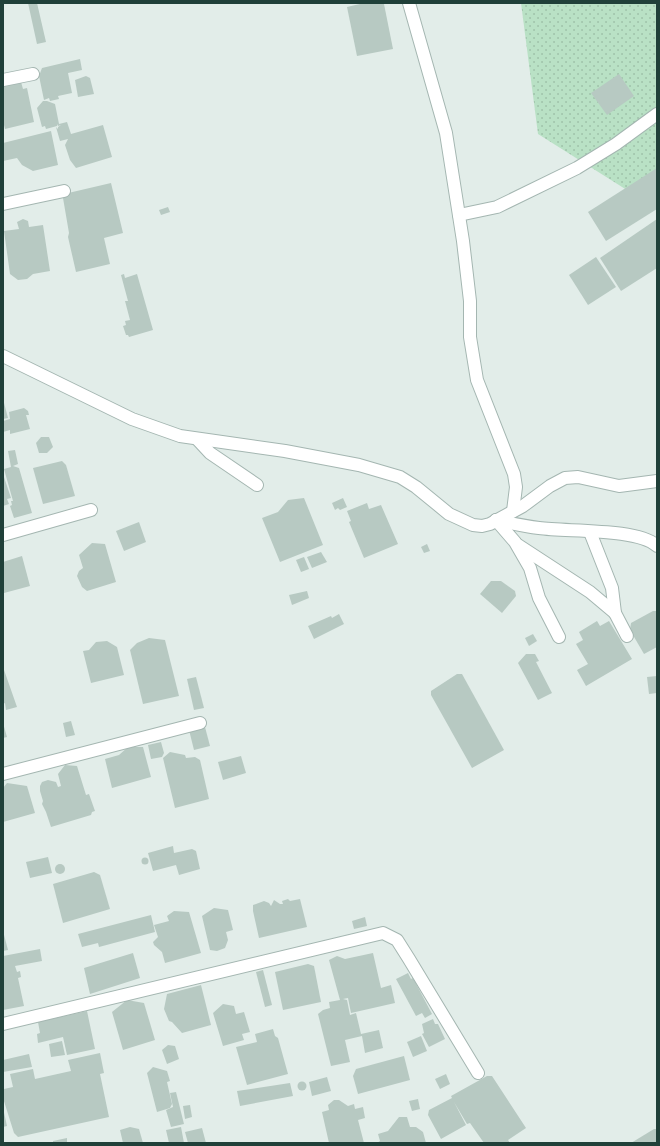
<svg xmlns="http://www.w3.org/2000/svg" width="660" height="1146" font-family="Rubik,sans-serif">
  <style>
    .grass { fill: url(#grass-dots) }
    .building { fill: #b7c9c2 }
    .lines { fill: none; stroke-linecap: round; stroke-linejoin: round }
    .minor-casing { stroke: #a4b6b1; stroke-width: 14 }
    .minor { stroke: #fff; stroke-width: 12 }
  </style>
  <defs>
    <pattern id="grass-dots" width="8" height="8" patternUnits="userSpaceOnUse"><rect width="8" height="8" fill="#b9e1c5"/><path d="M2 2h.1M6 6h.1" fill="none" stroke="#9fc2aa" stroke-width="1.8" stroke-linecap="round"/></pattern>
  </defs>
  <rect width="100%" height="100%" fill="#e2ede9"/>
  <polygon class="grass" points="521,3 657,3 657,209 538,134"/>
  <g class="building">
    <polygon points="28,3 37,3 46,42 37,44"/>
    <polygon points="364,3 384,4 393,49 357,56 347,7"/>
    <polygon points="80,59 82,70 68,73 72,93 58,96 59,99 50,101 49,98 44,100 39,76 42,68"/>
    <polygon points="619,74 634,96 607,115 591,93"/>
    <polygon points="86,76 90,78 94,94 78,97 75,80"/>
    <polygon points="21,82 23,89 27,88 34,122 5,129 3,121 3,86"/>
    <polygon points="43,101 47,101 55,104 59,124 67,122 71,134 103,125 112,157 76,168 70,160 65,145 68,139 60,141 56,127 58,129 58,127 61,125 58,126 57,124 57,126 46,129 45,126 42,127 37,108"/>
    <polygon points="51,131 58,165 33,171 22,165 17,158 3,161 3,143"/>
    <polygon points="657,168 657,209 606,241 588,212"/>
    <polygon points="111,183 123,233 104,238 110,264 76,272 68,237 69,233 63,198 64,194"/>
    <polygon points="168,207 170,212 161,215 159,210"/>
    <polygon points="23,219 28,221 29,227 43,225 50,271 33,274 27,279 18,280 10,274 4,231 19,229 17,222"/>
    <polygon points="657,219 657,268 621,291 600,258"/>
    <polygon points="596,257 616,287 588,305 569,275"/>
    <polygon points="124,274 125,278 137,274 153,330 129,337 128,335 126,335 123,326 126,325 125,321 130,320 125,301 128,301 121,275"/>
    <polygon points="3,399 8,418 3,419"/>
    <polygon points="24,408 28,411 29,415 26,415 30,429 10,434 10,430 3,432 3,421 10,419 9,412"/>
    <polygon points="41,437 49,437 53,447 47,453 39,453 36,443"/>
    <polygon points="15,450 18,464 13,466 19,468 32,513 14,518 10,506 12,505 11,501 13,501 4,469 11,467 8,451"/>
    <polygon points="62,461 66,465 75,496 43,504 33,468"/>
    <polygon points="3,474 11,498 7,499 9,504 3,506"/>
    <polygon points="304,498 323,545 280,562 262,518 278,512 288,500"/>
    <polygon points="343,498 347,507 340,510 338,508 335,510 332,503"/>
    <polygon points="367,503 369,509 381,505 398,544 364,558 349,522 351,521 347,511"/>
    <polygon points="139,522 146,542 124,551 116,531"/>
    <polygon points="92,543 105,544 116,582 87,591 82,587 77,576 79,571 83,568 79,555"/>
    <polygon points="427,544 430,551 424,553 421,547"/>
    <polygon points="321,552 327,562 312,568 307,557"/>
    <polygon points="22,556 30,586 4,593 3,562"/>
    <polygon points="304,557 309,569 301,572 296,560"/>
    <polygon points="491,581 501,581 515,591 516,596 502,613 480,594"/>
    <polygon points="307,591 309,598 292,605 289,595"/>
    <polygon points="653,611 657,611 657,647 644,654 630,630 631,623"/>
    <polygon points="339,614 344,624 314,639 308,626 331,616 332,618"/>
    <polygon points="597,621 600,626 609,621 632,659 586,686 577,670 588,664 576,644 583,640 579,632"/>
    <polygon points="533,634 537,641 529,646 525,638"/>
    <polygon points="149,638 165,640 179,696 143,704 130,650 137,643"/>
    <polygon points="107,641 117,647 124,675 91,683 83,651 89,650 96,642"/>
    <polygon points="526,654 535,654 539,661 536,662 552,693 538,700 518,663"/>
    <polygon points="3,667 17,707 6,710 5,703 3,704"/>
    <polygon points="457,674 462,674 504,750 472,768 431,695 431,691"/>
    <polygon points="657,676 657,693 649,694 647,677"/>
    <polygon points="196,677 204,708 194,710 187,679"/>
    <polygon points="71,721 75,735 66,737 63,723"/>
    <polygon points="3,723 7,737 3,738"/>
    <polygon points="205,727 210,746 194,750 189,730"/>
    <polygon points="161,742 164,753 162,757 151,759 148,745"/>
    <polygon points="128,747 143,747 151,777 112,788 105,759 119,755"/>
    <polygon points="170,752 185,755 186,758 195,757 200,760 209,799 175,808 163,758"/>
    <polygon points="241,756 246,773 223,780 218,762"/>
    <polygon points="65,765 77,766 86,795 89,794 95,811 92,812 91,815 51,827 46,812 42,804 43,801 40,791 40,786 42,782 48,780 56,782 58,787 61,786 58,774"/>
    <polygon points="7,783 27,786 35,813 3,822 3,788"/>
    <polygon points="173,846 174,853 192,849 196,851 200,869 179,875 176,865 153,871 148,853"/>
    <polygon points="48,857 52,873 30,878 26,862"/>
    <circle cx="145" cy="861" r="3.5"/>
    <circle cx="60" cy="869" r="5"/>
    <polygon points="94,872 100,875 110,909 63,923 53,884"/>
    <polygon points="288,899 290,901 300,899 307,927 259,938 253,911 253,905 264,901 269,903 271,906 274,900 280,904 283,904 282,901"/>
    <polygon points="214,908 228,910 233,930 226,932 228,940 225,948 217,951 210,950 202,916"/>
    <polygon points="174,911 189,912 201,953 165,963 162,952 154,945 153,942 158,937 154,925 169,921 167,916"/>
    <polygon points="151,915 155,932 99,947 98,943 82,947 78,934"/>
    <polygon points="365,917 367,926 354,929 352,921"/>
    <polygon points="3,931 8,950 3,951"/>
    <polygon points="40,949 42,961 15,966 17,972 20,971 21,977 18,978 24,1006 3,1010 3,956"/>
    <polygon points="133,953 140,978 90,994 84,968"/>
    <polygon points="373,953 381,988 391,985 395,1003 351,1013 348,998 343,999 347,1000 350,1015 356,1013 361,1034 379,1030 383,1048 365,1053 362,1036 345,1040 350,1062 331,1066 318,1014 323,1010 330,1008 329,1002 340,1000 329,960 337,956 345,959"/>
    <polygon points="308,964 314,966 321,1002 283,1010 275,972"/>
    <polygon points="263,970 272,1005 265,1007 256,972"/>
    <polygon points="408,973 411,979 413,978 432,1014 425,1018 422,1013 416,1016 396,979"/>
    <polygon points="201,985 211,1025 182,1033 172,1022 169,1021 164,1009 167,994"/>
    <polygon points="127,1000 144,1003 155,1040 123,1050 112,1012"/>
    <polygon points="223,1004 234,1006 236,1014 244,1012 250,1032 242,1034 244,1040 223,1046 213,1013"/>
    <polygon points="87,1011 95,1049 67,1055 63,1037 38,1043 37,1034 40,1033 38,1022"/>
    <polygon points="433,1019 435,1024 438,1024 445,1039 429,1047 422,1034 424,1033 422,1024"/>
    <polygon points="273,1029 275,1036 278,1038 288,1074 247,1085 236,1047 257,1042 255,1034"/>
    <polygon points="421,1036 427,1051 413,1057 407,1042"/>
    <polygon points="62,1041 65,1055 51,1057 49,1044"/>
    <polygon points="168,1045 175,1046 179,1059 167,1064 162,1050"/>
    <polygon points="100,1053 104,1073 100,1074 109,1117 18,1137 14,1133 3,1098 4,1089 13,1087 10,1074 33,1069 35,1079 71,1071 68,1060"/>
    <polygon points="29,1054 32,1067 3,1072 3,1060"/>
    <polygon points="404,1056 410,1080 358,1094 353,1076 356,1069"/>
    <polygon points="153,1067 167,1071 170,1081 167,1082 172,1104 170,1108 157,1112 147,1073"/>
    <polygon points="446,1074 450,1084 440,1089 435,1079"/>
    <polygon points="487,1076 492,1076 526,1128 508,1140 510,1143 484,1143 470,1123 467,1124 454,1102 466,1125 441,1139 428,1115 429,1110 452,1098 451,1096"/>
    <polygon points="327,1077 331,1091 312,1096 309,1082"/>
    <circle cx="302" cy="1086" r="4.5"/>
    <polygon points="290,1083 293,1096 240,1106 237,1091"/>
    <polygon points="176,1092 184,1124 171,1127 166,1110 173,1107 170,1093"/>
    <polygon points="418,1099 420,1109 412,1111 409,1101"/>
    <polygon points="334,1100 339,1100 348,1106 354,1104 355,1109 363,1107 365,1118 358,1120 364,1143 329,1143 322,1112 329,1110 328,1105"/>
    <polygon points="190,1105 192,1117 185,1119 183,1106"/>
    <polygon points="3,1108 7,1126 3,1127"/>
    <polygon points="399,1117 407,1117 410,1127 416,1127 423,1132 426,1143 377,1143 380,1141 378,1134 388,1131"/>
    <polygon points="130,1127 139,1129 143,1143 123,1143 120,1130"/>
    <polygon points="181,1127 184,1143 169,1143 166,1130"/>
    <polygon points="202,1128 206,1143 188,1143 185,1132"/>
    <polygon points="654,1129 657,1129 657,1143 631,1143"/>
    <polygon points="67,1138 67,1143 53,1143 53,1141"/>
  </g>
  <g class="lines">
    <g class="minor-casing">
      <g id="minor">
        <polyline points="409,3 446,133 463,241 470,301 470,337 477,380 514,474 516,487 513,511"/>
        <polyline points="3,80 33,74"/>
        <polyline points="3,204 64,191"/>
        <polyline points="459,215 497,207 577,168 616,144 657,114"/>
        <polyline points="3,356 132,419 180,436 285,451 359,465 400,477 416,487 449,514 473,525 482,526 490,524 523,506 550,486 565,478 578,477 619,486 657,481"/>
        <polyline points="197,439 210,453 257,485"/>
        <path d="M496 520C510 523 524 526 539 528 567 532 638 528 657 546"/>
        <polyline points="496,520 515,542 530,568 539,598 559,637"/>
        <polyline points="590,532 612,588 615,613 627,636"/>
        <polyline points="3,535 91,510"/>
        <polyline points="518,545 590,592 615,613"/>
        <polyline points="3,774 200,723"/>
        <polyline points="3,1024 383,933 397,940 409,959 478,1073"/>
      </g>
    </g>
    <use href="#minor" class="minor"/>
  </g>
  <rect width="660" height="1146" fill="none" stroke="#204039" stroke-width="8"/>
</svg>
